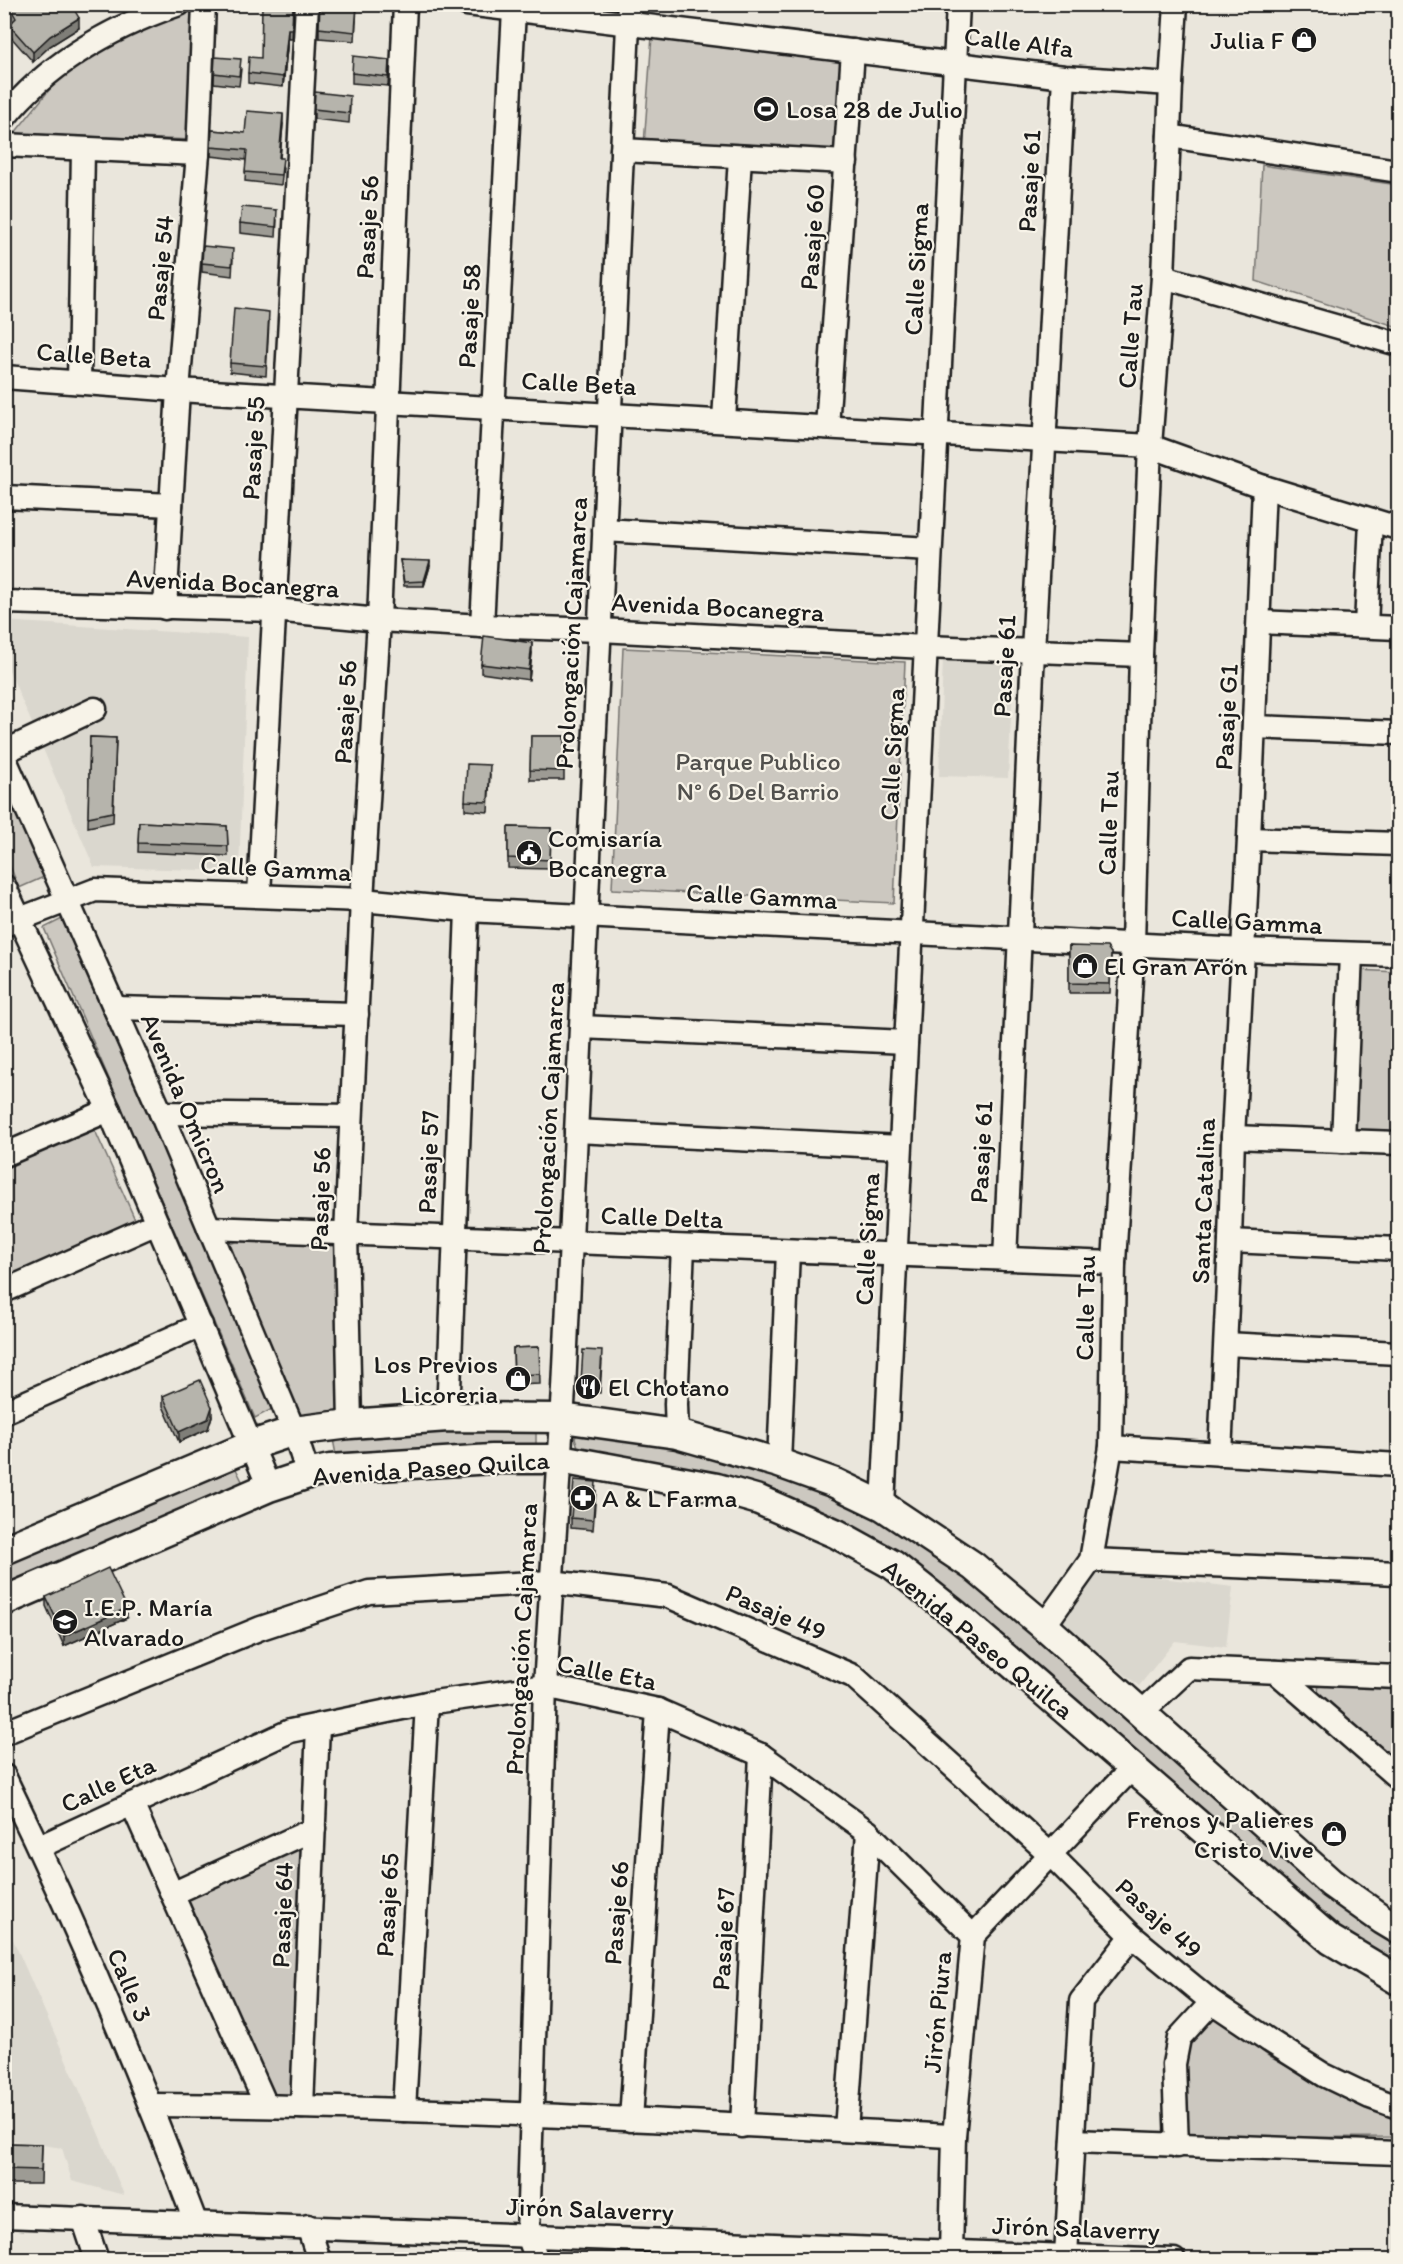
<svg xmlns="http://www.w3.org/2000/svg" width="1403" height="2264" font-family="Itim,sans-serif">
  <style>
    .built { fill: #dad7ce }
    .green { fill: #ccc8c0; stroke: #74726e; stroke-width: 1.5 }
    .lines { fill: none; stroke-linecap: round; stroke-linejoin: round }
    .minor-casing { stroke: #1c1c1c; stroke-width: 27 }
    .major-casing { stroke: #1c1c1c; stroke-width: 33 }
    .minor { stroke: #f7f3e8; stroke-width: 22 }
    .major { stroke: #f7f3e8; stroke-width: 28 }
    .wall { fill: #9d9b94; stroke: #1c1c1c; stroke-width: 1.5 }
    .shaded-wall { fill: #7f7e78; stroke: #1c1c1c; stroke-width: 1.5 }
    .building { fill: #b6b4ac; stroke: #1c1c1c; stroke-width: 1.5 }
    .labels { text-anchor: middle; stroke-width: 4.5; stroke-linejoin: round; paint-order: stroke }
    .poi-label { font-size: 26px; fill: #1c1c1c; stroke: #f7f3e8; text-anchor: start }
    .street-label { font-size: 26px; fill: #1c1c1c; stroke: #f7f3e8 }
    .park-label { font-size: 26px; fill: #51504d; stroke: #f7f3e8 }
  </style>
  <rect width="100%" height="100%" fill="#eae6dc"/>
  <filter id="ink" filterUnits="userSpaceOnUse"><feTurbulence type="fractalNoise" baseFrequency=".0167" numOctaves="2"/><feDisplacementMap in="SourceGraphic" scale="12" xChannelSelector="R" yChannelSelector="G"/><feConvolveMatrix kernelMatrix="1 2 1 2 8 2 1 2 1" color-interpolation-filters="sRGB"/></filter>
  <g filter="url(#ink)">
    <g class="built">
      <polygon points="4,621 248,637 239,871 94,867 5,661"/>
      <polygon points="943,657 1014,660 1008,778 939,776"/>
      <polygon points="1098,1570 1233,1587 1226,1647 1175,1641 1139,1686 1058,1620"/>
      <polygon points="4,1919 97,2130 124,2195 72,2181 62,2148 5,2139"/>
    </g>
    <g class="green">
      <polygon points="193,6 195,140 14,134 53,85 75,66 158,19"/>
      <polygon points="652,36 845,59 840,154 644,145"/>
      <polygon points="1262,165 1398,185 1398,327 1256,281"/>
      <polygon points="623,648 905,662 894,903 612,889"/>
      <polygon points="4,782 46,876 19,888 5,854"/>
      <polygon points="62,919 276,1407 255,1418 44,928"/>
      <polygon points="1357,970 1398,972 1398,1140 1348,1138"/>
      <polygon points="93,1126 137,1224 5,1284 4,1165"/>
      <polygon points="247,1237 345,1240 346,1412 300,1418 230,1244"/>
      <polygon points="536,1425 536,1447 337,1460 332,1434"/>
      <polygon points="580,1429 691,1447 826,1487 901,1528 962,1574 1331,1896 1398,1941 1398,1967 1330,1927 900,1554 579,1450 575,1438"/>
      <polygon points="235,1467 245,1487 5,1594 5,1565"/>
      <polygon points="1319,1681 1398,1684 1398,1767 1318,1695"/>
      <polygon points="308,1844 295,2098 275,2099 186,1896"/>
      <polygon points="1214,2014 1270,2057 1323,2086 1398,2121 1398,2137 1186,2138 1185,2044"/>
    </g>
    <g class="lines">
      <g class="minor-casing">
        <g id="minor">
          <polyline points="467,4 1064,77 1171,84"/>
          <path d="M4 118C49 62 112 27 179 4"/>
          <polyline points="1169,136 1398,171"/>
          <polyline points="4,145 198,154"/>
          <polyline points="622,150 846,162"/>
          <polyline points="1163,277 1398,344"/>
          <polyline points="4,377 178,390 1150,446 1264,487 1398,528"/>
          <polyline points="79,382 83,150"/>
          <polyline points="724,420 740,157"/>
          <polyline points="827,427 853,51"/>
          <polyline points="4,497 171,505"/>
          <polyline points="604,530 930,549"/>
          <polyline points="4,602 274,610 379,620 482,626 600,630 925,647 1141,655"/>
          <polyline points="165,608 178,390 198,154 204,4"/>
          <polyline points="1259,622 1398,628"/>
          <polyline points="482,626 514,10"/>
          <polyline points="1366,626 1371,520"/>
          <polyline points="1254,727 1398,733"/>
          <polyline points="4,752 95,709"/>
          <polyline points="4,757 161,1113 294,1431 308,1474"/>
          <polyline points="1249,839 1398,844"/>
          <polyline points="4,886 109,1110 269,1487"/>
          <polyline points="259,895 307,4"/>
          <polyline points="4,925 95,890 362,900 467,910 1243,950 1398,955"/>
          <polyline points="115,1008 357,1014"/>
          <polyline points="581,1027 906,1042"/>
          <polyline points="161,1113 351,1116"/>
          <polyline points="576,1131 900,1147"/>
          <polyline points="1233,1137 1398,1143"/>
          <polyline points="1343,1141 1351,954"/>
          <polyline points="4,1155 109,1110"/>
          <polyline points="209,1228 1114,1263"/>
          <polyline points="1230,1241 1398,1249"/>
          <polyline points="1005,1259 1033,651 1064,77"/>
          <polyline points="4,1291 157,1223"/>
          <polyline points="1226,1344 1398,1353"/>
          <polyline points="4,1412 201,1325"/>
          <polyline points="448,1417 467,910"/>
          <polyline points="350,1424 346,1233 362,900 379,620 405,4"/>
          <polyline points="677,1434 676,1404 683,1247"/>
          <polyline points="1111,1447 1398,1465"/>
          <polyline points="1220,1454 1230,1241 1233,1137 1249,839 1264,487"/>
          <polyline points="779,1463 788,1251"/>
          <polyline points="883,1506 958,4"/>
          <polyline points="1091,1560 1398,1573"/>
          <polyline points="1044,1626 1091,1560 1111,1447 1114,1263 1133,944 1141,655 1150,446 1163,277 1171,84 1176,4"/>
          <polyline points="1276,1672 1398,1778"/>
          <polyline points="1141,1713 1189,1668 1398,1677"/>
          <polyline points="4,1733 261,1628 369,1592 551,1582 668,1596 853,1676 1051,1855 1132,1936 1212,2002 1270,2041 1324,2075 1370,2097 1398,2107"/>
          <path d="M4 1776C75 1921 138 2070 195 2221"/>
          <polyline points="132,1804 266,2105"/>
          <polyline points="39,1847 290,1731 427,1703 545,1686 658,1710 761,1755 868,1832 973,1936"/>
          <polyline points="172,1894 314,1829"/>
          <path d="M151 2105C419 2106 686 2122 954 2136"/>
          <polyline points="302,2107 318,1726"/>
          <polyline points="404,2110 427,1703"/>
          <polyline points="631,2120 658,1710"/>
          <polyline points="742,2126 761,1755"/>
          <polyline points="846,2130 868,1832"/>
          <polyline points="1073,2141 1398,2153"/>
          <polyline points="1177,2146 1174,2064 1179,2038 1212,2002"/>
          <polyline points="4,2216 1174,2260"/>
          <polyline points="83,2218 97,2260"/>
          <polyline points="308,2226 319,2260"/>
          <polyline points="951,2252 954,2136 973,1936 1132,1768"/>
          <polyline points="1066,2255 1081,2001 1132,1936"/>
          <polyline points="537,2260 528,2235 545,1686 564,1389 629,4"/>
        </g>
      </g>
      <g class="major-casing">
        <g id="major">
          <polyline points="4,1550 252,1445 294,1431 350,1424 448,1417 562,1418 677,1434 779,1463 835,1483 883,1506 973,1566 1044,1626 1331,1883 1383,1920 1398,1929"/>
          <polyline points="4,1601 269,1487 308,1474 330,1469 492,1459 560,1459 717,1488 759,1500 837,1534 893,1565 956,1615 1331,1940 1398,1980"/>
        </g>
      </g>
      <use href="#minor" class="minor"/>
      <use href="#major" class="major"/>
    </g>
    <g class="wall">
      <polygon points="4,4 71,4 79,28 50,46 33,62 9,35 9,25 12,22 4,9"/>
      <polygon points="357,4 355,41 319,38 319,28"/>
      <polygon points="293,14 292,39 288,39 283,87 248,83 248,73 261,58"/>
      <polygon points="215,57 241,69 239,86 214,83"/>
      <polygon points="389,70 388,86 352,83 352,73"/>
      <polygon points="350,106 349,123 314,119 314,109"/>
      <polygon points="283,124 280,158 283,168 281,185 245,181 246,160 211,156 212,130 245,133"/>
      <polygon points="277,220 276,237 240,233 240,223"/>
      <polygon points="233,259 232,276 202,272 202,263"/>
      <polygon points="269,322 266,376 230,372 230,363"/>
      <polygon points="400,560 430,566 424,586 404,586"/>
      <polygon points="532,653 529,680 481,673 481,664"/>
      <polygon points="531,736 564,736 564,780 530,780"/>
      <polygon points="90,737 116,738 113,822 88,827"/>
      <polygon points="490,775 488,812 465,810 465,801"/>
      <polygon points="139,822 227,826 228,856 138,852"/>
      <polygon points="508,827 551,828 550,869 508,868"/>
      <polygon points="1069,946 1111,953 1110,993 1069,993"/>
      <polygon points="539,1347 540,1384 514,1385 513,1348"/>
      <polygon points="602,1361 600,1393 581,1391 581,1382"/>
      <polygon points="163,1396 212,1416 208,1429 179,1442 163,1406"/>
      <polygon points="596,1491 593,1530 571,1528 571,1518"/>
      <polygon points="46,1597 127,1618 64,1646 46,1606"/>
      <polygon points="4,2143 42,2144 41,2184 4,2184"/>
    </g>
    <g class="shaded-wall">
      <polygon points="114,4 126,4 114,9"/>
      <polygon points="79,18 79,28 50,46 33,62 33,52 50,36"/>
      <polygon points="288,29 288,39 283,87 283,77"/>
      <polygon points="7,76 7,86 4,88 4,78"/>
      <polygon points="283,114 283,124 279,168 279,158"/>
      <polygon points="430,561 430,566 424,586 424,581"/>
      <polygon points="532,643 532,653 529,680 529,670"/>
      <polygon points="212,1407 212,1416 208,1429 179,1442 179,1432"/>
      <polygon points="127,1608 127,1618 64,1646 64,1636"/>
      <polygon points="4,1666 6,1666 6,1675 4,1676"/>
    </g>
    <g class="building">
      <polygon points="8,4 71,4 79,18 50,36 33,52 9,25 16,18"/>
      <polygon points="262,4 293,4 292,29 288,29 283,77 248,73 249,57 261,58"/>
      <polygon points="320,4 357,4 355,32 319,28"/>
      <polygon points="353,56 389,60 388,77 352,73"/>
      <polygon points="215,57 241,59 239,76 214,73"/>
      <polygon points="315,92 350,96 349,113 314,109"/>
      <polygon points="247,111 283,114 279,158 283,158 281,175 245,172 247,150 211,147 212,130 245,133"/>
      <polygon points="242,207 277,210 276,227 240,223"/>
      <polygon points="203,246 233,249 232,266 202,263"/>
      <polygon points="234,308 269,312 266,366 230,363"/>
      <polygon points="400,560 430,561 424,581 404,582"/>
      <polygon points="484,636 532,643 529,670 481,664"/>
      <polygon points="531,736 564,736 564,771 530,770"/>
      <polygon points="90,737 116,738 113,812 88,817"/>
      <polygon points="467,764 490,765 488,802 465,801"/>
      <polygon points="139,822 227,826 228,846 138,843"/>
      <polygon points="508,827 551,828 550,860 508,858"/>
      <polygon points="1069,946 1107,947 1111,953 1110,984 1069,983"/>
      <polygon points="539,1347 540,1374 514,1375 513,1348"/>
      <polygon points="583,1350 602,1351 600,1383 581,1382"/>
      <polygon points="200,1380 212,1407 208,1419 179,1432 163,1396"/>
      <polygon points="574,1480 596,1482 593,1520 571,1518"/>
      <polygon points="108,1568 127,1608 64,1636 46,1597"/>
      <polygon points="4,2143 42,2144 41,2170 4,2169"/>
    </g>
  </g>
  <defs>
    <g id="shop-disc" transform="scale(1.35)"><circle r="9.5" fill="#1c1c1c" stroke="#f7f3e8"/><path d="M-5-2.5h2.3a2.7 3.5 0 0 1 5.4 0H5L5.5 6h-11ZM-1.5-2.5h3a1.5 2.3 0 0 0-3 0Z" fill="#fff"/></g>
    <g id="stadium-disc" transform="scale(1.35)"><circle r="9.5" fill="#1c1c1c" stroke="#f7f3e8"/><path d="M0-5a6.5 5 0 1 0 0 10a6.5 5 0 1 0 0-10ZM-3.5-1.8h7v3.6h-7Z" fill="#fff"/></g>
    <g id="civic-disc" transform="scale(1.35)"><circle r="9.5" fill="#1c1c1c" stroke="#f7f3e8"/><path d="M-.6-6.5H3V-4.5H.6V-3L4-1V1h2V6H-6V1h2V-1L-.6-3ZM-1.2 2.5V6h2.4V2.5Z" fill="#fff"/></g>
    <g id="restaurant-disc" transform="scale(1.35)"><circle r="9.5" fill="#1c1c1c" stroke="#f7f3e8"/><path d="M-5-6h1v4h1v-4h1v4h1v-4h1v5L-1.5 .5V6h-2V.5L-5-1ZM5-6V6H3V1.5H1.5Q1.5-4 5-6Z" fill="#fff"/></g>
    <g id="pharmacy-disc" transform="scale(1.35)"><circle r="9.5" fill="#1c1c1c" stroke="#f7f3e8"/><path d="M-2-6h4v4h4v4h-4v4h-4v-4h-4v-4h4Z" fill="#fff"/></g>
    <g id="school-disc" transform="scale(1.35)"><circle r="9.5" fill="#1c1c1c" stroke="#f7f3e8"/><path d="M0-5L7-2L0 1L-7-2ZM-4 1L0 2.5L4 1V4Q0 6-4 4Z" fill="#fff"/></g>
  </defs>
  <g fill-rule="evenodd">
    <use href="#shop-disc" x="1304" y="40"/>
    <use href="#stadium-disc" x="766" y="109"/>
    <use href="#civic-disc" x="529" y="853"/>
    <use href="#shop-disc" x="1085" y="966"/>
    <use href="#shop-disc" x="518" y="1379"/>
    <use href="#restaurant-disc" x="588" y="1387"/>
    <use href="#pharmacy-disc" x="583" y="1498"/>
    <use href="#school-disc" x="65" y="1622"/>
    <use href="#shop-disc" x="1334" y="1834"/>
  </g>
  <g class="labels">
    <g class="poi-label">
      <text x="1284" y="49" text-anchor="end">Julia F</text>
      <text x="786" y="118">Losa 28 de Julio</text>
      <text x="548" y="847">Comisaría<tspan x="548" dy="30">Bocanegra</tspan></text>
      <text x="1104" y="975">El Gran Arón</text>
      <text x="498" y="1373" text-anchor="end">Los Previos<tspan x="498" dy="30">Licoreria</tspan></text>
      <text x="608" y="1396">El Chotano</text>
      <text x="602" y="1507">A &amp; L Farma</text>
      <text x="84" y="1616">I.E.P. María<tspan x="84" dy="30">Alvarado</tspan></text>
      <text x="1314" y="1828" text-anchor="end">Frenos y Palieres<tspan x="1314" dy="30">Cristo Vive</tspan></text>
    </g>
    <g class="street-label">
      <text transform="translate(1019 42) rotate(7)" y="9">Calle Alfa</text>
      <text transform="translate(1029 181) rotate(-87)" y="9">Pasaje 61</text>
      <text transform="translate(367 227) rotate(-87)" y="9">Pasaje 56</text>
      <text transform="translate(812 237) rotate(-86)" y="9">Pasaje 60</text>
      <text transform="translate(160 268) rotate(-85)" y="9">Pasaje 54</text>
      <text transform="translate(916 269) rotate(-87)" y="9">Calle Sigma</text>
      <text transform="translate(469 316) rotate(-87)" y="9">Pasaje 58</text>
      <text transform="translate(1130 336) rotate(-86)" y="9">Calle Tau</text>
      <text transform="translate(94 355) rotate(4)" y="9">Calle Beta</text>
      <text transform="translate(579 383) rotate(3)" y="9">Calle Beta</text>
      <text transform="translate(253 448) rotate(-87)" y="9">Pasaje 55</text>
      <text transform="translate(233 583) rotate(3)" y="9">Avenida Bocanegra</text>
      <text transform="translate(718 607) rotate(3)" y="9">Avenida Bocanegra</text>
      <text transform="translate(571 633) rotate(-87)" y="9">Prolongación Cajamarca</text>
      <text transform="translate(1004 666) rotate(-87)" y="9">Pasaje 61</text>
      <text transform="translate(345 712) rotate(-87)" y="9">Pasaje 56</text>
      <text transform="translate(1226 717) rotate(-87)" y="9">Pasaje G1</text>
      <text transform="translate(892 754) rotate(-87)" y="9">Calle Sigma</text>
      <text transform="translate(1108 823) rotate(-88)" y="9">Calle Tau</text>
      <text transform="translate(276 868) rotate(3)" y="9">Calle Gamma</text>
      <text transform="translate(762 896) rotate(3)" y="9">Calle Gamma</text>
      <text transform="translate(1247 921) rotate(3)" y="9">Calle Gamma</text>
      <text transform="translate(186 1103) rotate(67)" y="9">Avenida Omicron</text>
      <text transform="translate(548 1118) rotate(-87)" y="9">Prolongación Cajamarca</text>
      <text transform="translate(981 1152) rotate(-87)" y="9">Pasaje 61</text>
      <text transform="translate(428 1162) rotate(-88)" y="9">Pasaje 57</text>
      <text transform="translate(320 1199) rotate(-88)" y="9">Pasaje 56</text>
      <text transform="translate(1203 1201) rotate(-88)" y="9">Santa Catalina</text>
      <text transform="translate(662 1217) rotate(2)" y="9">Calle Delta</text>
      <text transform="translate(867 1239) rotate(-87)" y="9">Calle Sigma</text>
      <text transform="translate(1085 1308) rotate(-89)" y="9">Calle Tau</text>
      <text transform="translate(431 1468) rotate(-4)" y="9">Avenida Paseo Quilca</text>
      <text transform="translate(776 1612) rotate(23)" y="9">Pasaje 49</text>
      <text transform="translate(521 1639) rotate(-87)" y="9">Prolongación Cajamarca</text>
      <text transform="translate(978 1639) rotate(39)" y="9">Avenida Paseo Quilca</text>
      <text transform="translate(607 1672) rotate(11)" y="9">Calle Eta</text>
      <text transform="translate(108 1784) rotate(-25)" y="9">Calle Eta</text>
      <text transform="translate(387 1905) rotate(-87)" y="9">Pasaje 65</text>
      <text transform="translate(616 1913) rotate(-86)" y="9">Pasaje 66</text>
      <text transform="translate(282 1915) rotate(-88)" y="9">Pasaje 64</text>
      <text transform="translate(1159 1918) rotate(42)" y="9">Pasaje 49</text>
      <text transform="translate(723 1939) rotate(-87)" y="9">Pasaje 67</text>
      <text transform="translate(130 1985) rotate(67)" y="9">Calle 3</text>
      <text transform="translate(937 2012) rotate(-85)" y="9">Jirón Piura</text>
      <text transform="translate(590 2209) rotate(2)" y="9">Jirón Salaverry</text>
      <text transform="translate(1076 2228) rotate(2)" y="9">Jirón Salaverry</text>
    </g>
    <g class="park-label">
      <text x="758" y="770">Parque Publico<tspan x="758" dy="30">N° 6 Del Barrio</tspan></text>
    </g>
  </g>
  <rect width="1403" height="2264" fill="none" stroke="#f7f3e8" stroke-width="24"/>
  <rect x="12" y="12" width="1379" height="2240" fill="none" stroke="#1c1c1c" stroke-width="2" filter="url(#ink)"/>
</svg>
